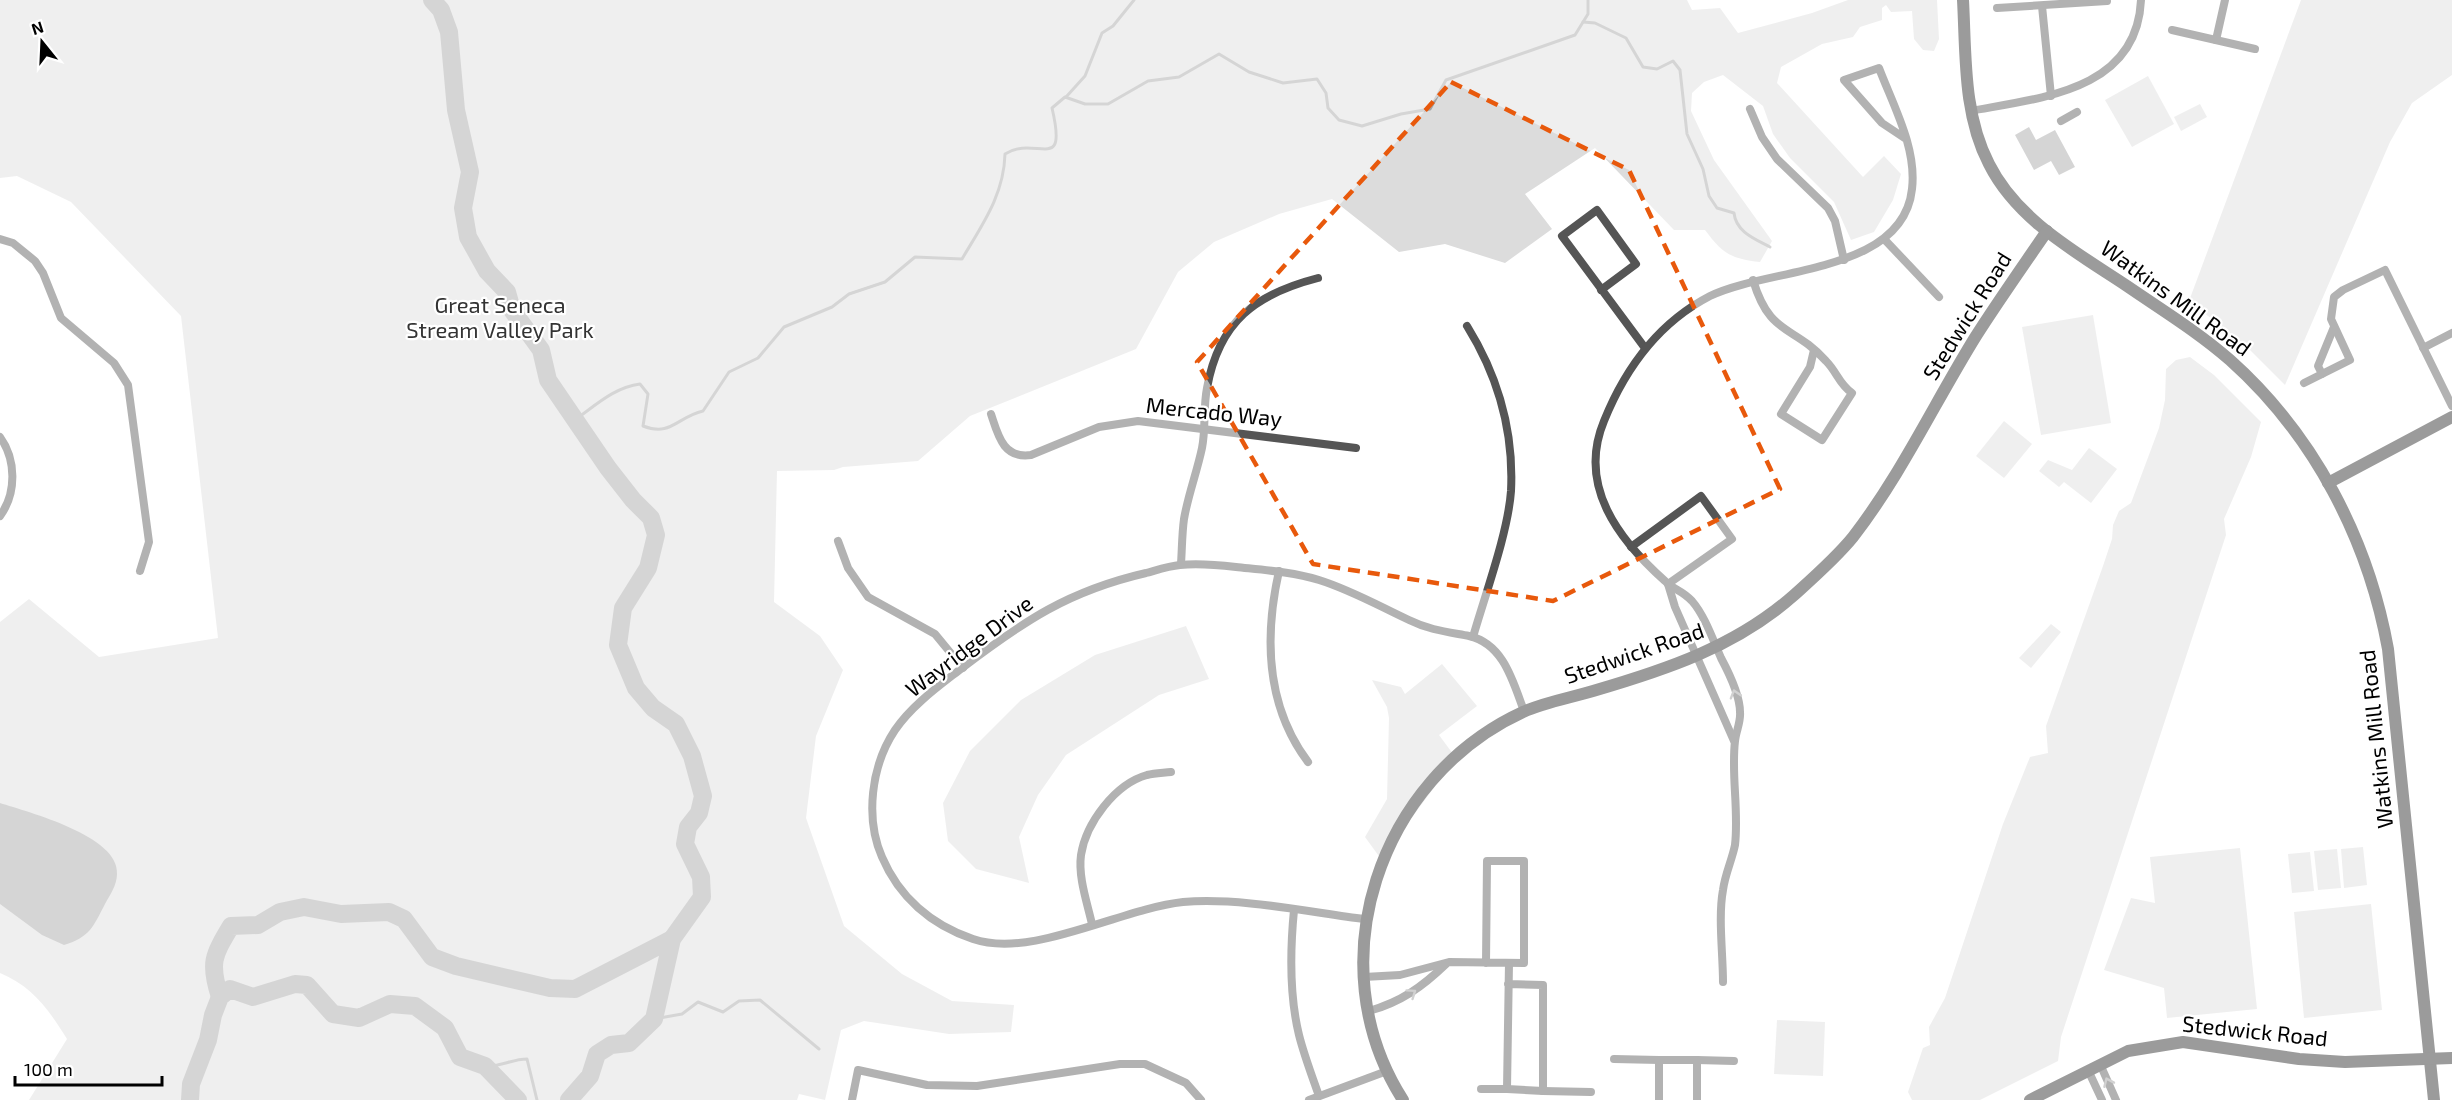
<svg xmlns="http://www.w3.org/2000/svg" width="2452" height="1100" font-family="'Exo 2',sans-serif">
  <style>
    .green { fill: #dcdcdc }
    .water { fill: #a3a3a3 }
    .lines { fill: none; stroke-linecap: round; stroke-linejoin: round }
    .stream { stroke: #a3a3a3; stroke-width: 3 }
    .river { stroke: #a3a3a3; stroke-width: 18 }
    .street { stroke: #555; stroke-width: 8 }
    .secondary { stroke: #222; stroke-width: 12 }
    .oneway { stroke: #999 }
    .marked { fill: none; stroke: #e8590c; stroke-width: 4.5; stroke-dasharray: 12 8; stroke-linejoin: round }
    .labels { text-anchor: middle; stroke-width: 4.5; stroke-linejoin: round; paint-order: stroke }
    .street-label { font-size: 22px; fill: #000; stroke: #fff }
    .park-label { font-size: 22px; fill: #333; stroke: #fff }
  </style>
  <rect width="100%" height="100%" fill="#fff"/>
  <g class="green">
    <path d="M0 0H1687L1692 10 1720 8 1738 33 1812 13 1848 0H1937L1939 39 1934 51 1923 50 1914 39 1912 11 1891 12 1886 5 1882 8V20L1860 27 1853 37 1822 44 1781 67 1777 83 1863 177 1884 156 1901 174 1893 200 1874 232 1851 240 1834 202 1790 158 1773 134 1763 106 1723 75 1704 82 1692 93 1691 111 1714 160 1772 241 1760 262C1731 259 1722 253 1705 230H1674L1595 148 1525 194 1552 229 1505 263 1445 244 1399 252 1332 199 1279 214 1214 242 1178 272 1136 349 970 416 918 461 843 467 834 470 777 471 774 602 820 636 843 670 816 736 806 818 844 926 902 974 952 1001 1014 1005 1011 1032 949 1034 864 1021 841 1030 825 1100 799 1094 797 1100H29L67 1039C49 1010 32 986 0 973V622L29 599 99 657 218 638 181 316 71 202 17 176 0 178Z"/>
    <polygon points="2301,0 2452,0 2452,75 2412,103 2390,142 2285,385 2246,346 2189,301"/>
    <polygon points="2148,76 2174,124 2132,147 2105,100"/>
    <polygon points="2200,104 2207,117 2181,131 2174,117"/>
    <polygon points="2093,315 2111,423 2041,435 2022,327"/>
    <polygon points="2190,357 2214,375 2261,422 2251,457 2224,519 2226,535 2061,1037 2058,1061 1980,1100 1912,1100 1908,1092 1923,1048 1930,1045 1929,1027 1945,998 2003,824 2030,757 2048,753 2046,726 2103,566 2112,539 2113,525 2119,511 2131,503 2159,428 2165,400 2166,369 2176,360"/>
    <polygon points="2004,421 2032,444 2004,478 1976,456"/>
    <polygon points="2089,448 2117,469 2091,503 2064,482 2059,487 2039,471 2048,460 2072,470"/>
    <polygon points="2051,624 2061,632 2031,668 2019,658"/>
    <polygon points="1186,626 1209,679 1159,695 1066,755 1038,795 1019,837 1029,883 976,869 948,841 943,803 970,751 1021,700 1095,655"/>
    <polygon points="1442,664 1477,706 1439,735 1456,758 1381,859 1365,837 1387,799 1389,718 1387,707 1372,680 1401,687 1405,694"/>
    <polygon points="2363,847 2367,885 2344,888 2341,849"/>
    <polygon points="2240,848 2257,1009 2167,1018 2164,988 2104,970 2131,898 2155,903 2150,857"/>
    <polygon points="2337,849 2341,888 2318,890 2314,851"/>
    <polygon points="2310,852 2314,891 2292,893 2288,854"/>
    <polygon points="2371,904 2382,1010 2304,1018 2294,912"/>
    <polygon points="1777,1020 1825,1022 1823,1076 1774,1074"/>
  </g>
  <g class="water">
    <polygon points="2029,127 2036,140 2055,130 2075,167 2059,175 2051,161 2034,170 2015,135"/>
    <path d="M0 803C28 812 120 836 117 874 117 885 110 895 105 904 93 927 90 937 64 945L42 935 0 904Z"/>
  </g>
  <g class="lines">
    <g class="stream">
      <path d="M1583 22 1595 23 1626 38 1643 67 1657 69 1673 61 1680 70 1687 134 1703 169 1709 196 1717 208 1734 213C1736 232 1755 239 1770 247"/>
      <polyline points="1066,97 1085,76 1102,33 1113,26 1134,0"/>
      <path d="M576 419C596 405 615 387 640 384L648 394 643 426C671 437 677 417 703 411L729 372 758 358 784 327 832 307 849 294 885 282 915 257 962 259C982 225 1004 195 1005 154 1036 134 1068 176 1052 108L1065 97 1085 104H1108L1148 81 1179 77 1219 54 1249 72 1283 83 1317 79 1326 93 1328 108 1339 120 1362 126 1401 114 1430 109 1446 80 1575 35 1588 14V0"/>
      <polyline points="654,1019 682,1014 698,1002 723,1012 739,1001 760,1000 819,1049"/>
      <path d="M485 1066C501 1067 512 1059 527 1059L537 1100"/>
    </g>
    <g class="river">
      <polyline points="432,0 441,10 449,32 456,110 470,172 463,208 468,237 487,271 507,292 512,310 541,350 548,380 608,468 633,500 651,518 656,535 648,568 623,608 618,645 636,688 653,708 676,724 692,756 703,796 699,813 688,827 685,844 701,877 702,897 672,939 654,1019 629,1043 611,1045 597,1054 590,1076 569,1100"/>
      <path d="M220 997C209 963 213 956 231 926L258 925 280 912 304 907 341 914 389 912 404 919 432 957 456 966 550 988 575 989 672 939"/>
      <polyline points="190,1100 191,1084 208,1040 213,1015 220,997 230,989 253,997 295,984 307,985 333,1014 359,1018 390,1004 415,1006 445,1028 460,1057 485,1066 518,1100"/>
    </g>
    <g class="street">
      <polyline points="2042,6 2051,96"/>
      <polyline points="1997,8 2107,1"/>
      <polyline points="2172,30 2255,49"/>
      <polyline points="2216,40 2225,0"/>
      <polyline points="1750,109 1762,137 1777,159 1828,208 1835,221 1844,260"/>
      <path d="M1970 111C2040 98 2137 91 2141 0"/>
      <polyline points="2061,121 2077,112"/>
      <polyline points="0,239 13,243 35,261 43,273 61,318 114,363 128,385 149,542 140,571"/>
      <polyline points="1885,240 1939,297"/>
      <path d="M1753 280C1770 337 1793 324 1826 361 1837 372 1839 384 1852 393L1822 440 1781 414 1810 367 1814 350"/>
      <polyline points="1601,290 1636,264 1597,210 1562,236 1645,348"/>
      <path d="M1467 326C1498 376 1514 430 1511 491 1508 533 1485 595 1473 637"/>
      <polyline points="2423,348 2452,333"/>
      <polyline points="2322,374 2318,366 2334,327"/>
      <polyline points="2304,383 2350,360 2331,319 2334,297 2343,290 2385,270 2452,406"/>
      <path d="M991 414C998 435 1003 459 1031 455L1099 427 1138 421 1356 448"/>
      <path d="M0 437C16 459 17 493 0 516"/>
      <polyline points="838,541 848,568 868,597 935,634 963,668"/>
      <polyline points="1631,547 1701,496 1732,539 1668,584"/>
      <path d="M1181 564C1182 549 1182 533 1184 519 1188 495 1197 472 1202 448 1206 428 1203 408 1207 388 1219 321 1256 294 1318 278"/>
      <path d="M1279 571C1264 638 1266 706 1308 762"/>
      <polyline points="1668,584 1675,607 1734,741"/>
      <path d="M1294 910C1290 951 1289 994 1299 1035 1304 1055 1312 1076 1319 1096"/>
      <path d="M1364 919C1309 912 1238 897 1183 902 1119 909 1032 959 973 939 931 925 899 897 882 857 865 818 871 766 895 730 912 705 939 686 962 668 1024 621 1068 591 1146 573 1157 570 1169 566 1180 565 1198 563 1219 565 1236 567 1264 570 1293 572 1319 580 1351 590 1379 606 1409 620 1429 630 1448 632 1469 636 1504 644 1513 682 1524 711"/>
      <path d="M1092 924C1087 902 1078 877 1081 855 1086 823 1115 784 1147 775 1155 773 1163 773 1171 772"/>
      <polyline points="1364,977 1400,975 1449,962 1524,963 1524,861 1487,861 1486,963"/>
      <path d="M1723 982C1723 954 1718 917 1723 890 1725 874 1732 860 1735 845 1739 810 1731 775 1735 741 1736 731 1741 722 1740 712 1740 695 1729 673 1721 658 1713 640 1705 616 1692 601 1682 590 1674 590 1665 581 1619 540 1577 486 1604 421 1625 369 1658 323 1710 296 1769 267 1903 274 1912 189 1917 148 1893 105 1879 68L1844 80 1882 123 1906 139"/>
      <polyline points="1508,984 1543,985 1543,1091 1507,1089 1509,963"/>
      <path d="M1369 1011C1401 1002 1422 987 1446 964"/>
      <polyline points="1614,1059 1659,1060"/>
      <polyline points="1697,1060 1734,1061"/>
      <polyline points="2100,1064 2116,1100"/>
      <polyline points="2088,1070 2102,1100"/>
      <polyline points="1481,1089 1507,1089"/>
      <polyline points="1543,1091 1591,1092"/>
      <polyline points="852,1100 858,1070 927,1085 977,1086 1120,1064 1145,1064 1186,1083 1201,1100"/>
      <polyline points="1309,1100 1387,1071"/>
      <polyline points="1659,1100 1659,1060 1697,1060 1697,1100"/>
    </g>
    <g class="secondary">
      <path d="M1963 0C1966 55 1963 114 1989 164 2017 220 2076 252 2127 286 2162 310 2198 332 2230 360 2314 435 2368 539 2388 649L2434 1100"/>
      <polyline points="2328,483 2452,417"/>
      <path d="M1403 1100C1316 964 1379 778 1523 712 1545 702 1570 698 1593 691 1665 670 1735 647 1793 596 1813 578 1836 558 1853 537 1901 475 1935 402 1976 336 1999 300 2023 266 2047 231"/>
      <polyline points="2030,1100 2128,1051 2183,1042 2299,1059 2345,1062 2452,1058"/>
    </g>
  </g>
  <defs><path id="oneway-chevron" d="M-2-3.5L2.5 0L-2 3.5" fill="none" stroke-width="1.6" stroke-linecap="round" stroke-linejoin="round" transform="scale(1.5)"/></defs>
  <g class="oneway">
    <use href="#oneway-chevron" transform="translate(1735 694) rotate(-107)"/>
    <use href="#oneway-chevron" transform="translate(1412 993) rotate(-35)"/>
    <use href="#oneway-chevron" transform="translate(2108 1082) rotate(-114)"/>
  </g>
  <path d="M0 0H2452V1100H0ZM1451 82 1629 170 1780 489 1553 601 1313 564 1197 362Z" fill="#fff" fill-opacity=".55" fill-rule="evenodd"/>
  <path class="marked" d="M1451 82 1629 170 1780 489 1553 601 1313 564 1197 362Z"/>
  <g class="labels">
    <g class="street-label">
      <text transform="translate(2176 298) rotate(36)" y="8">Watkins Mill Road</text>
      <text transform="translate(1967 316) rotate(-58)" y="8">Stedwick Road</text>
      <text transform="translate(1214 412) rotate(6)" y="8">Mercado Way</text>
      <text transform="translate(969 646) rotate(-37)" y="8">Wayridge Drive</text>
      <text transform="translate(1634 653) rotate(-19)" y="8">Stedwick Road</text>
      <text transform="translate(2376 739) rotate(-96)" y="8">Watkins Mill Road</text>
      <text transform="translate(2255 1031) rotate(6)" y="8">Stedwick Road</text>
    </g>
    <g class="park-label">
      <text x="500" y="313">Great Seneca<tspan x="500" dy="25">Stream Valley Park</tspan></text>
    </g>
  </g>
  <g transform="translate(42 42) rotate(342)" stroke="#ffffff" stroke-width="4.5" paint-order="stroke">
  <path d="M0-4.5L10 22L0 15L-10 22Z" fill="#000000"/>
  <text y="-9" font-size="16" font-weight="bold" text-anchor="middle" fill="#000000">N</text>
  </g>
  <path d="M15 1076v9h147v-9" fill="none" stroke="#000000" stroke-width="3"/>
  <text x="24" y="1076" font-size="18" fill="#000000" stroke="#ffffff" stroke-width="4.5" paint-order="stroke">100 m</text>
</svg>
